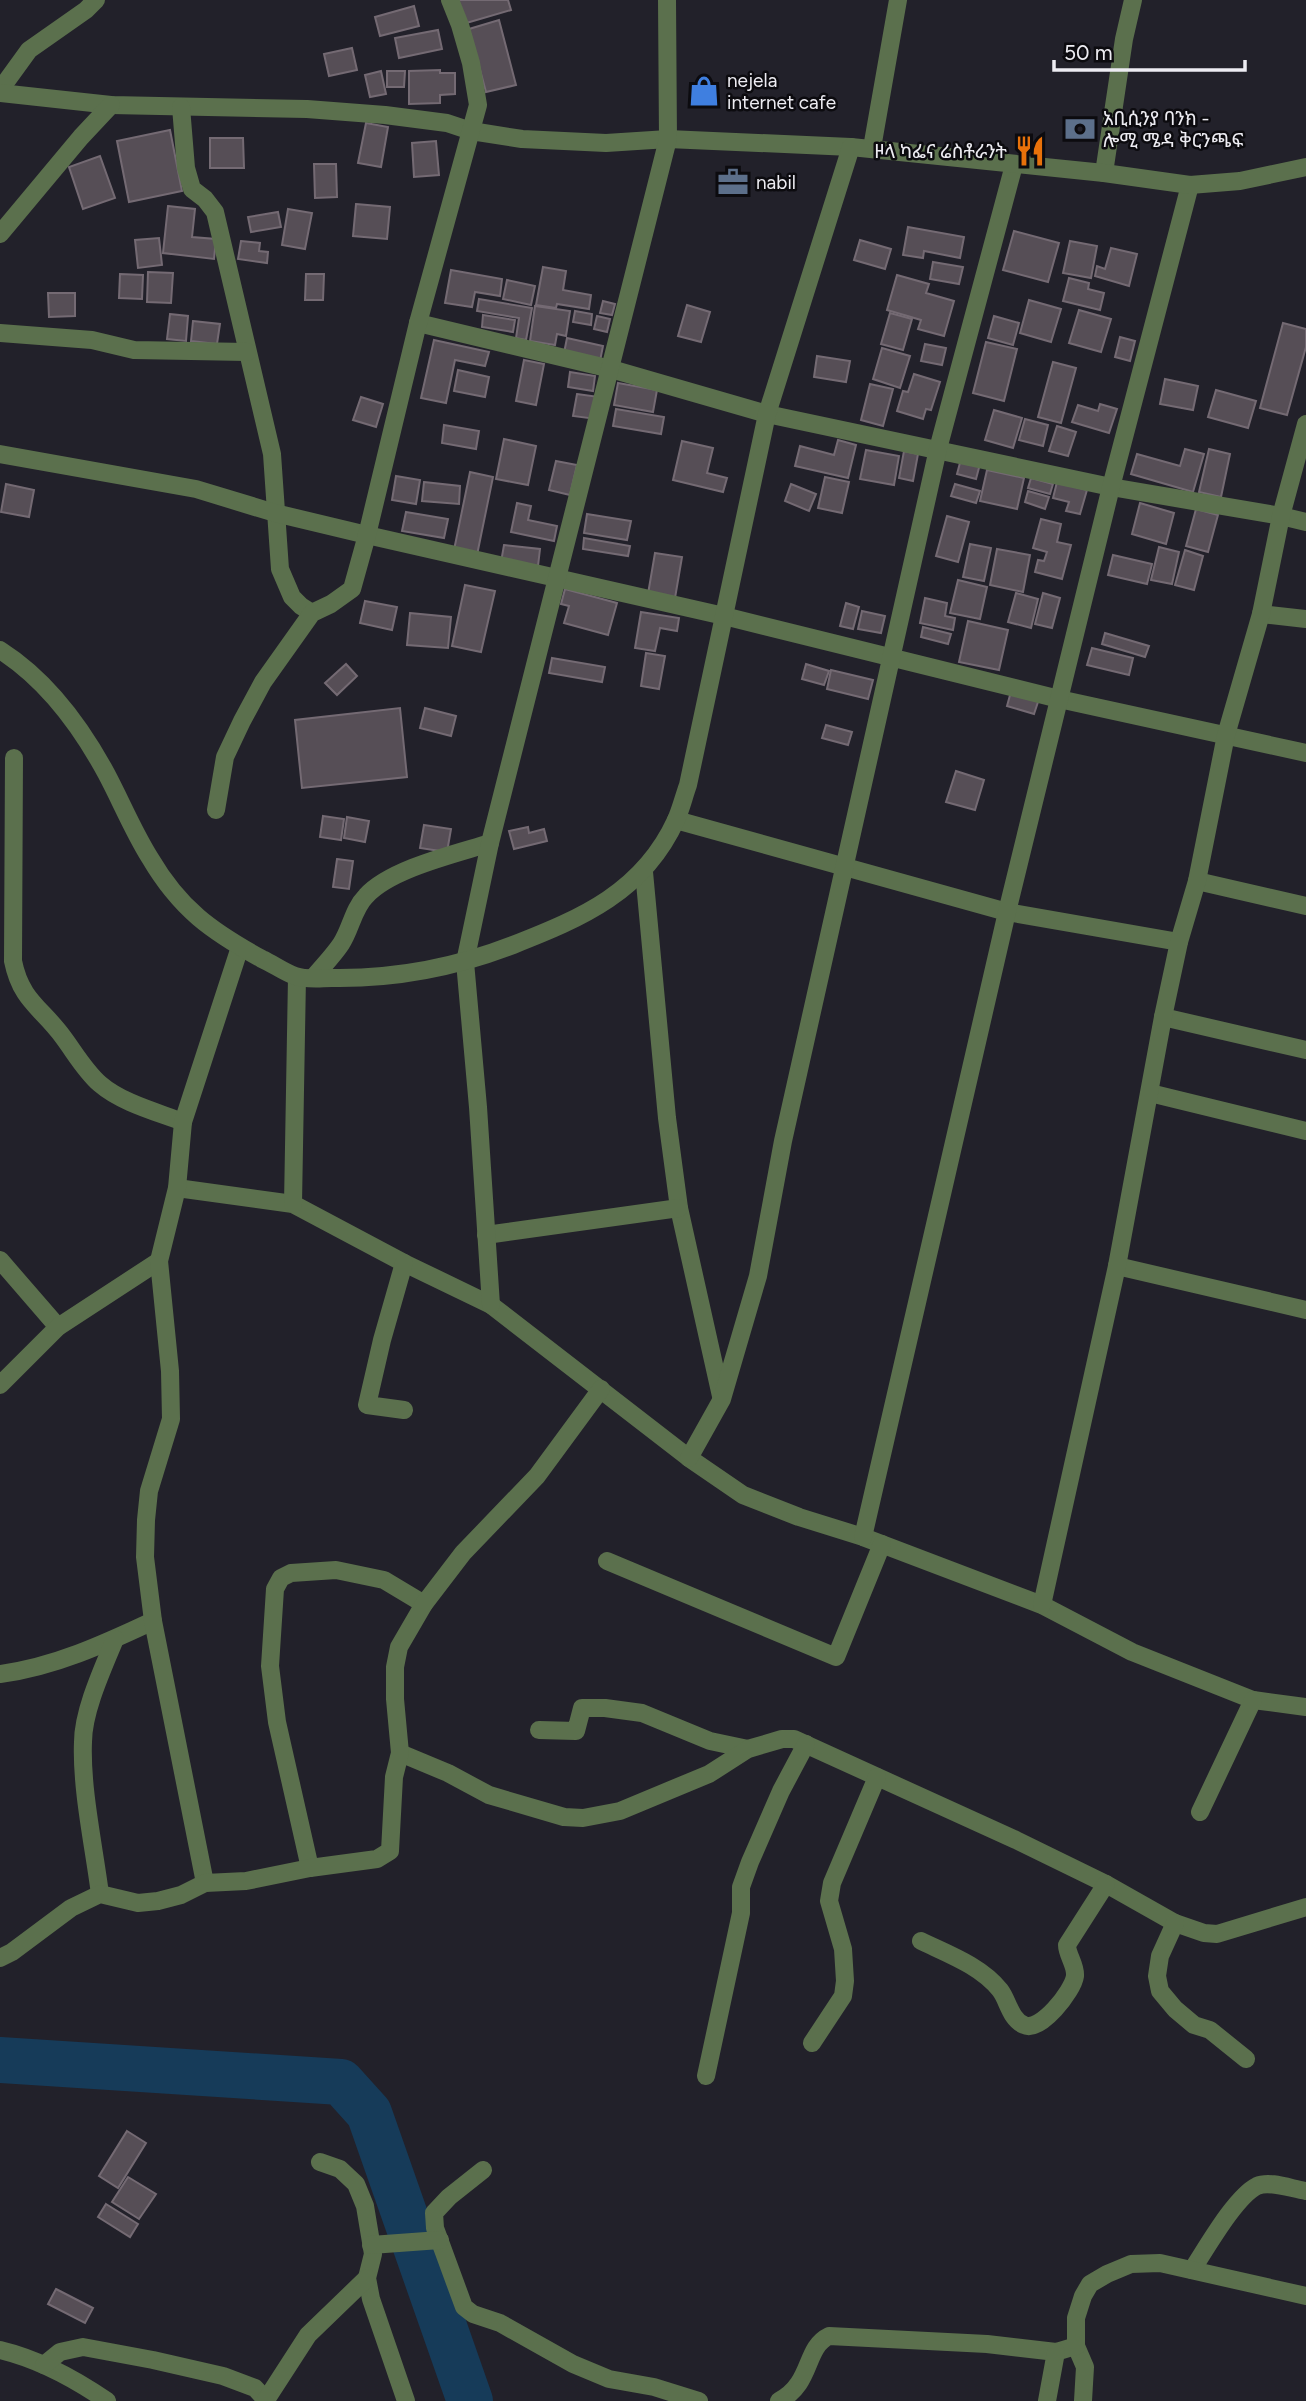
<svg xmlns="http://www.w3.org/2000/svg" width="1306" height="2401" font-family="Figtree,'Noto Sans Ethiopic',sans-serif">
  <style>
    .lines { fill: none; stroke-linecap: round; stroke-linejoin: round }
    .river { stroke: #163b59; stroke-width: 46 }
    .building { fill: #564e56; stroke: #746a73; stroke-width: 2 }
    .minor { stroke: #5b704d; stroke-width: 18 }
    .tertiary { stroke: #5b704d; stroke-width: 18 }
    .labels { text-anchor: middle; stroke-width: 5; stroke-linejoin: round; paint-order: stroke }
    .poi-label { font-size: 19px; fill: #edecf2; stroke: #0c0b0f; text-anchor: start }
  </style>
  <rect width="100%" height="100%" fill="#22212a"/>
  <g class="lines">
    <polyline class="river" points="0,2060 341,2082 369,2113 470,2401"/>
  </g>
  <g class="building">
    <polygon points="456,0 508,0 511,10 463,24"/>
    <polygon points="414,6 419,26 380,36 375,17"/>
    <polygon points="499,20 516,85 486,92 469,29"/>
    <polygon points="438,30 442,49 399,58 395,38"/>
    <polygon points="352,48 357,70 329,76 324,54"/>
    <polygon points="440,70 440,73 455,73 455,94 440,95 440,103 409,104 409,71"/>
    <polygon points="381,71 386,94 370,97 365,75"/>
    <polygon points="387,71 405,71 404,87 387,87"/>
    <polygon points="366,123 388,127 381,167 358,163"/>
    <polygon points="170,130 182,191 129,202 117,141"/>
    <polygon points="210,138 243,138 244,168 210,168"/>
    <polygon points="436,141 439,175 414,177 412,143"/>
    <polygon points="100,156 115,198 83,209 69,167"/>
    <polygon points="314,164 336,164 337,197 315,198"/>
    <polygon points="356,204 390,207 387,239 353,236"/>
    <polygon points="168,206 195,209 192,237 216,239 214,259 163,253"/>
    <polygon points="288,209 312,213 305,249 282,245"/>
    <polygon points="278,212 281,227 251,232 248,217"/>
    <polygon points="908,227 964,237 960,258 924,251 923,258 903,255"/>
    <polygon points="1014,231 1059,243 1048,282 1003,270"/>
    <polygon points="159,238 162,265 138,268 135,240"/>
    <polygon points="860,240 891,249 885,269 854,260"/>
    <polygon points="241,241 260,243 259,251 268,252 267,263 238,259"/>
    <polygon points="1070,241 1097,246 1091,278 1063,273"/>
    <polygon points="1111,248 1137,254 1129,286 1095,276 1097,266 1105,269"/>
    <polygon points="933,262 963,267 959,284 930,279"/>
    <polygon points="543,267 566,271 563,290 591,295 589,309 557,304 556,308 536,305"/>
    <polygon points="451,270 502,279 500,296 475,292 472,307 445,303"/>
    <polygon points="148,272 173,273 171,303 147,302"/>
    <polygon points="120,274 143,275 142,299 119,298"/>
    <polygon points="306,274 324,274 323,300 305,300"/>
    <polygon points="897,275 929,284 926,293 954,301 944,336 918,329 921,320 887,310"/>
    <polygon points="1069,278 1089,283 1088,289 1104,293 1100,310 1063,301"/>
    <polygon points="507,280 535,286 531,305 503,299"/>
    <polygon points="48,293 75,293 75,316 49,317"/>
    <polygon points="479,299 532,308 526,340 516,338 519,318 477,311"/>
    <polygon points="1029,300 1061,309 1051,342 1020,333"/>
    <polygon points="603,301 615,304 612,315 600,313"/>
    <polygon points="687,305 710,312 701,342 678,336"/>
    <polygon points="535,306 570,311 566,336 557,334 555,345 530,341"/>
    <polygon points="1079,310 1111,319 1101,352 1069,343"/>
    <polygon points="575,311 592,314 591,325 573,322"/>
    <polygon points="890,313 912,319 903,350 881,344"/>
    <polygon points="170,314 188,316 186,341 167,339"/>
    <polygon points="483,315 515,320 513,332 482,327"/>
    <polygon points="597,316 610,319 607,332 594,329"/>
    <polygon points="994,316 1019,323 1013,345 988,338"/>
    <polygon points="193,321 220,324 217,344 191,341"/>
    <polygon points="1283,323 1306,329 1306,347 1287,415 1260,408"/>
    <polygon points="1120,337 1135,341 1130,361 1115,357"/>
    <polygon points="567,338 603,346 600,361 564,353"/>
    <polygon points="434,340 489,352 485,366 455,360 446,403 421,398"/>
    <polygon points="986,342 1017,349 1004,401 973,393"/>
    <polygon points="925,344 946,348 942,365 921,361"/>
    <polygon points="882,348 910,356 900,388 873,379"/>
    <polygon points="817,356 850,361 846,382 814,377"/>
    <polygon points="524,360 544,364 536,405 516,401"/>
    <polygon points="1053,362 1076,368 1061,423 1038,417"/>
    <polygon points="458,370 489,377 485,397 454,391"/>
    <polygon points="570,372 595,376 593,391 568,387"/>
    <polygon points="914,374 940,382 931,410 926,409 923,419 897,411 903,391 908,392"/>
    <polygon points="1165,379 1198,386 1193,410 1160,404"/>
    <polygon points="618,383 657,390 653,412 614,405"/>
    <polygon points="870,384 893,389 883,426 861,420"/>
    <polygon points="1216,390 1256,401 1248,428 1208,417"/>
    <polygon points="577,394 599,397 596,419 573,416"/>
    <polygon points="361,397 383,404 376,427 353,420"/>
    <polygon points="1100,404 1117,409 1109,433 1072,422 1078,405 1098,411"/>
    <polygon points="616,409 664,417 661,434 613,426"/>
    <polygon points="994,410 1022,418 1013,448 985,440"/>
    <polygon points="1025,419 1048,425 1043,446 1019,440"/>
    <polygon points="444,425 479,431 476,449 442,443"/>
    <polygon points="1057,426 1076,432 1068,456 1049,451"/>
    <polygon points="504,439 536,446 528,485 496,479"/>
    <polygon points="838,440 856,445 848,478 795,466 800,446 834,455"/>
    <polygon points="682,441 713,448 707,473 727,478 723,492 673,480"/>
    <polygon points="1185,449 1204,454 1193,492 1131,474 1137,454 1180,466"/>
    <polygon points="1209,449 1230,454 1221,497 1199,492"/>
    <polygon points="866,450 899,456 894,485 860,479"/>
    <polygon points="904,451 918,454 913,481 899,478"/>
    <polygon points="961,459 980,464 976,479 957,474"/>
    <polygon points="556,461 577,465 570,495 549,490"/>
    <polygon points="987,470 1024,478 1017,509 980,501"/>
    <polygon points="470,472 493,477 477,555 454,550"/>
    <polygon points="396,476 420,480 416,504 392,500"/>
    <polygon points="825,477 849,482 842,513 818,508"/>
    <polygon points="1031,478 1053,484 1050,494 1028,488"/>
    <polygon points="424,482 460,486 459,504 422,501"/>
    <polygon points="1057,482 1087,490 1080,514 1066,511 1069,502 1053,498"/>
    <polygon points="6,484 34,490 29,517 1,512"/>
    <polygon points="791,484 816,494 809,511 785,501"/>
    <polygon points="955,484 980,491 976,503 951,496"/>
    <polygon points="1028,491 1049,497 1045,509 1025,502"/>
    <polygon points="517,503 531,506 528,520 557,526 554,541 511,532"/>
    <polygon points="1140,503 1174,513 1166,544 1132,534"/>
    <polygon points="1196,509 1218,515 1208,552 1186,546"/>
    <polygon points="406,512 448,519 444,538 402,531"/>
    <polygon points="587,514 631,521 627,540 584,533"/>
    <polygon points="947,516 969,522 958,562 936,556"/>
    <polygon points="1041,519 1061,524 1057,542 1071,545 1062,579 1035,572 1038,560 1044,561 1047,552 1033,548"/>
    <polygon points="584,538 630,546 628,556 583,549"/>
    <polygon points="970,544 991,548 984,581 963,577"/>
    <polygon points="504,545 540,549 538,566 501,562"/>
    <polygon points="1159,547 1179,552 1172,584 1151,580"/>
    <polygon points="997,549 1030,555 1023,592 990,585"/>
    <polygon points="1185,550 1203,556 1194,590 1175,585"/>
    <polygon points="655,553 682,557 675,598 648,594"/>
    <polygon points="1113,555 1152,564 1147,584 1108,575"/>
    <polygon points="958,580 987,587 980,619 950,613"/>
    <polygon points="465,585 495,591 481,652 452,646"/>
    <polygon points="565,589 617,603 608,635 564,623 569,606 561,604"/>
    <polygon points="1016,593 1038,599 1031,628 1008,622"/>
    <polygon points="1043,593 1060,598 1052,628 1035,624"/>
    <polygon points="925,598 947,603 945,616 955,618 953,630 920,623"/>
    <polygon points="365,601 397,607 392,630 360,623"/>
    <polygon points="846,603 859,607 853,629 840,626"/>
    <polygon points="862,611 885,616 881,633 858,629"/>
    <polygon points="641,612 679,618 677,631 660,628 655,651 635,648"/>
    <polygon points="410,613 451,617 448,648 407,645"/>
    <polygon points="968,621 1008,630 999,670 959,662"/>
    <polygon points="923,627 951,634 948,644 921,637"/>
    <polygon points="1105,633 1149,646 1145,657 1102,644"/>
    <polygon points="1092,648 1133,658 1129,675 1087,665"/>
    <polygon points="646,653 665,656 659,689 641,686"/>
    <polygon points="552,658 605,667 602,682 549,673"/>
    <polygon points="346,664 357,676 337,695 325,683"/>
    <polygon points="806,664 829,671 824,685 802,679"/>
    <polygon points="831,670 873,680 868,699 827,689"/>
    <polygon points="1012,688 1040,696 1034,714 1007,706"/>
    <polygon points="400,708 407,777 302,788 295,720"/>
    <polygon points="425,708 456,716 451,736 420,728"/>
    <polygon points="826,725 852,732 848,745 822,738"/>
    <polygon points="956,771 984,780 975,810 946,802"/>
    <polygon points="323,816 344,819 341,840 320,837"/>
    <polygon points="347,817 369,821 365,842 344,838"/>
    <polygon points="424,825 451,829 447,852 420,848"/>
    <polygon points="528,827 529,833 544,829 547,841 514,849 509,831"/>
    <polygon points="337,859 353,861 349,889 333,887"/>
    <polygon points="127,2131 146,2143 118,2188 99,2176"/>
    <polygon points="128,2177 156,2194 139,2219 112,2202"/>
    <polygon points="106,2204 138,2224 130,2237 98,2217"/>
    <polygon points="56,2289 93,2308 85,2323 48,2304"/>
  </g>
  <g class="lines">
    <g class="minor">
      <polyline points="0,90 29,50 86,10 96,0"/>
      <polyline points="0,93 111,105 307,109 385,115 447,123 471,131 522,139 606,143 668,139 851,147"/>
      <polyline points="181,107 186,168 192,189 205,199 215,212 272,454 280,569 292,597 301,606 312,613"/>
      <polyline points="872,148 898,0"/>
      <polyline points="1104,173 1124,39 1133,0"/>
      <polyline points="0,234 81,137 111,105"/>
      <polyline points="418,323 611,369 767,414 1111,487 1281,516 1306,522"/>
      <polyline points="0,333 92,340 134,350 247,352"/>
      <polyline points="0,454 196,489 275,513 367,535 724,616 1059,699 1306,753"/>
      <polyline points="1261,614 1306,619"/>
      <path d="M14 758 13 961C21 1001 42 1008 63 1037 75 1053 85 1071 100 1084 122 1103 157 1112 183 1122"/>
      <polyline points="216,810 225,757 242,721 263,682 312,613 331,604 352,589 367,535 418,323 478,105 471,63 460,25 450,0"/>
      <polyline points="676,820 1007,912 1179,942"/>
      <polyline points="644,872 667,1118 679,1208 721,1396"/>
      <polyline points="1197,881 1306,906"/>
      <path d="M313 978C322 967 333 956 341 944 351 929 353 909 366 896 390 869 455 854 490 843"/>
      <polyline points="1163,1017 1306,1050"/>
      <polyline points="1150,1093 1306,1131"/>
      <polyline points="177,1188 293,1204 404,1263 491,1305 689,1458 743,1495 799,1517 863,1537 1042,1605 1132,1652 1253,1700 1306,1707"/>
      <polyline points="293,1204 297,977"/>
      <polyline points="486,1235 679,1208"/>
      <polyline points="0,1260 58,1327"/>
      <polyline points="404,1263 382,1340 367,1405 404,1410"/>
      <polyline points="1117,1266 1306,1310"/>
      <polyline points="491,1305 478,1107 465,962 490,843 668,139 667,0"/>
      <polyline points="0,1385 58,1327 159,1261"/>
      <polyline points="689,1458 722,1399 758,1276 783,1141 938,449 1014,165"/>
      <polyline points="863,1537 1007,912 1111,487 1190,185"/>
      <polyline points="607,1561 836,1657 882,1544"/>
      <polyline points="1042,1605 1117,1266 1163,1017 1179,942 1197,881 1226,735 1261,614 1281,516 1306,424"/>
      <path d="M0 1674C54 1667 104 1644 153 1621"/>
      <polyline points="539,1730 576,1731 582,1708 605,1708 642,1713 710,1741 748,1749"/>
      <polyline points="400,1753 448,1773 489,1795 564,1817 583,1818 620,1811 709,1774 748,1749 782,1739 794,1739 1016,1840 1106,1884 1175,1923 1204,1933 1217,1934 1306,1907"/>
      <polyline points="1200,1812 1253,1700"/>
      <polyline points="310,1868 277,1722 270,1666 275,1589 281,1578 291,1573 336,1570 384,1580 424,1604"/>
      <polyline points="205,1883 153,1621 145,1557 146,1520 149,1491 171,1419 170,1371 159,1261 177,1188 183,1122 240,947"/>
      <path d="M100 1894C94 1847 81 1788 83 1742 83 1711 103 1668 115 1639"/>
      <polyline points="1175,1923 1160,1956 1157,1976 1160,1991 1175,2009 1194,2025 1210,2030 1246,2059"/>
      <path d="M921 1941C948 1954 981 1966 1000 1990 1008 2000 1010 2019 1024 2025 1040 2033 1073 1991 1075 1976 1076 1965 1067 1955 1067 1945L1106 1884"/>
      <polyline points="0,1958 12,1952 71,1908 100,1894 138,1903 158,1901 181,1895 205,1883 246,1881 310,1868 377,1859 390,1851 394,1777 400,1753 395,1699 395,1667 399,1647 424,1604 463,1553 537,1476 601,1389"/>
      <polyline points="812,2043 843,1996 845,1981 843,1949 829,1901 832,1883 877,1777"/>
      <polyline points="706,2076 741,1913 741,1887 750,1862 781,1791 806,1744"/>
      <polyline points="320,2162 340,2169 356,2184 365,2206 373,2254 367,2278 371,2299 406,2401"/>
      <polyline points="483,2170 449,2197 434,2213 435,2228 464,2307 473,2314 500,2323 573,2364 609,2379 654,2387 699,2401"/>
      <polyline points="371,2245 440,2240"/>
      <path d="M1192 2270C1206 2249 1235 2197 1257 2186 1270 2180 1292 2189 1306 2191"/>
      <polyline points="1076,2346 1085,2367 1083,2401"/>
      <path d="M0 2350C38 2359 75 2379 107 2401"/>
      <polyline points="44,2365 60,2352 83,2347 153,2360 223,2376 255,2388 267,2401"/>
      <polyline points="266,2400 308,2335 367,2278"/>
      <path d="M779 2401C813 2383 804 2348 829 2336L987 2344 1056 2352 1076 2346V2318L1083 2296 1090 2284 1107 2274 1131 2264 1160 2263 1306 2296"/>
      <polyline points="1047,2401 1056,2352"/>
    </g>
    <path class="tertiary" d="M0 650C47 680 80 725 106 773 121 801 133 831 150 858 180 909 211 931 262 959 273 964 284 972 295 976 306 980 321 978 332 978 395 979 454 968 513 945 582 918 643 892 676 820 681 809 684 796 688 785L767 414 851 147 1104 173 1190 185 1240 181 1306 167"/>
  </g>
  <defs>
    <g id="shop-bare" transform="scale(2.415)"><path d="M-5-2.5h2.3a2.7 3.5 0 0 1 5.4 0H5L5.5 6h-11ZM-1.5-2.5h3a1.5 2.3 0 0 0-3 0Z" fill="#3f7fe0" stroke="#0c0b0f" stroke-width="2.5" paint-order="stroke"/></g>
    <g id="bank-bare" transform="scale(2.415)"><path d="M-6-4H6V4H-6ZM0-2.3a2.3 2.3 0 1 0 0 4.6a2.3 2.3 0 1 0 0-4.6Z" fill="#5c6f8a" stroke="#0c0b0f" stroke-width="2.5" paint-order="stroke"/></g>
    <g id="restaurant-bare" transform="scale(2.415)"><path d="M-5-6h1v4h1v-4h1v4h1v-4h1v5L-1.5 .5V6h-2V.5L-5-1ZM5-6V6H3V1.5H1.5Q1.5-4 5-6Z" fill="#e8710a" stroke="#0c0b0f" stroke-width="2.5" paint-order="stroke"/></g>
    <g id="office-bare" transform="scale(2.415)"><path d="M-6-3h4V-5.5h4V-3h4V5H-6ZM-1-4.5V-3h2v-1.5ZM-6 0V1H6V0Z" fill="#5c6f8a" stroke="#0c0b0f" stroke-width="2.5" paint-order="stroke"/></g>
  </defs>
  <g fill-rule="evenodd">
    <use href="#shop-bare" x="704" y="91"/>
    <use href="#bank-bare" x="1080" y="129"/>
    <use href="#restaurant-bare" x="1030" y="151"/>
    <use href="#office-bare" x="733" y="182"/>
  </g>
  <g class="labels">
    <g class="poi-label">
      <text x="727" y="87">nejela<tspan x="727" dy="22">internet cafe</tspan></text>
      <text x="1103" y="125">አቢሲንያ ባንክ -<tspan x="1103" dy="22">ሎሚ ሜዳ ቅርንጫፍ</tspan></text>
      <text x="1007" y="158" text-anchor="end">ዞላ ካፌና ሬስቶራንት</text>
      <text x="756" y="189">nabil</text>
    </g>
  </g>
  <path d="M1054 60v10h191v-10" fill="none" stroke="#edecf2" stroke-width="3.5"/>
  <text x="1064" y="60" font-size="21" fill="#edecf2" stroke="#0c0b0f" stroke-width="5" paint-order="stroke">50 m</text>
</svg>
